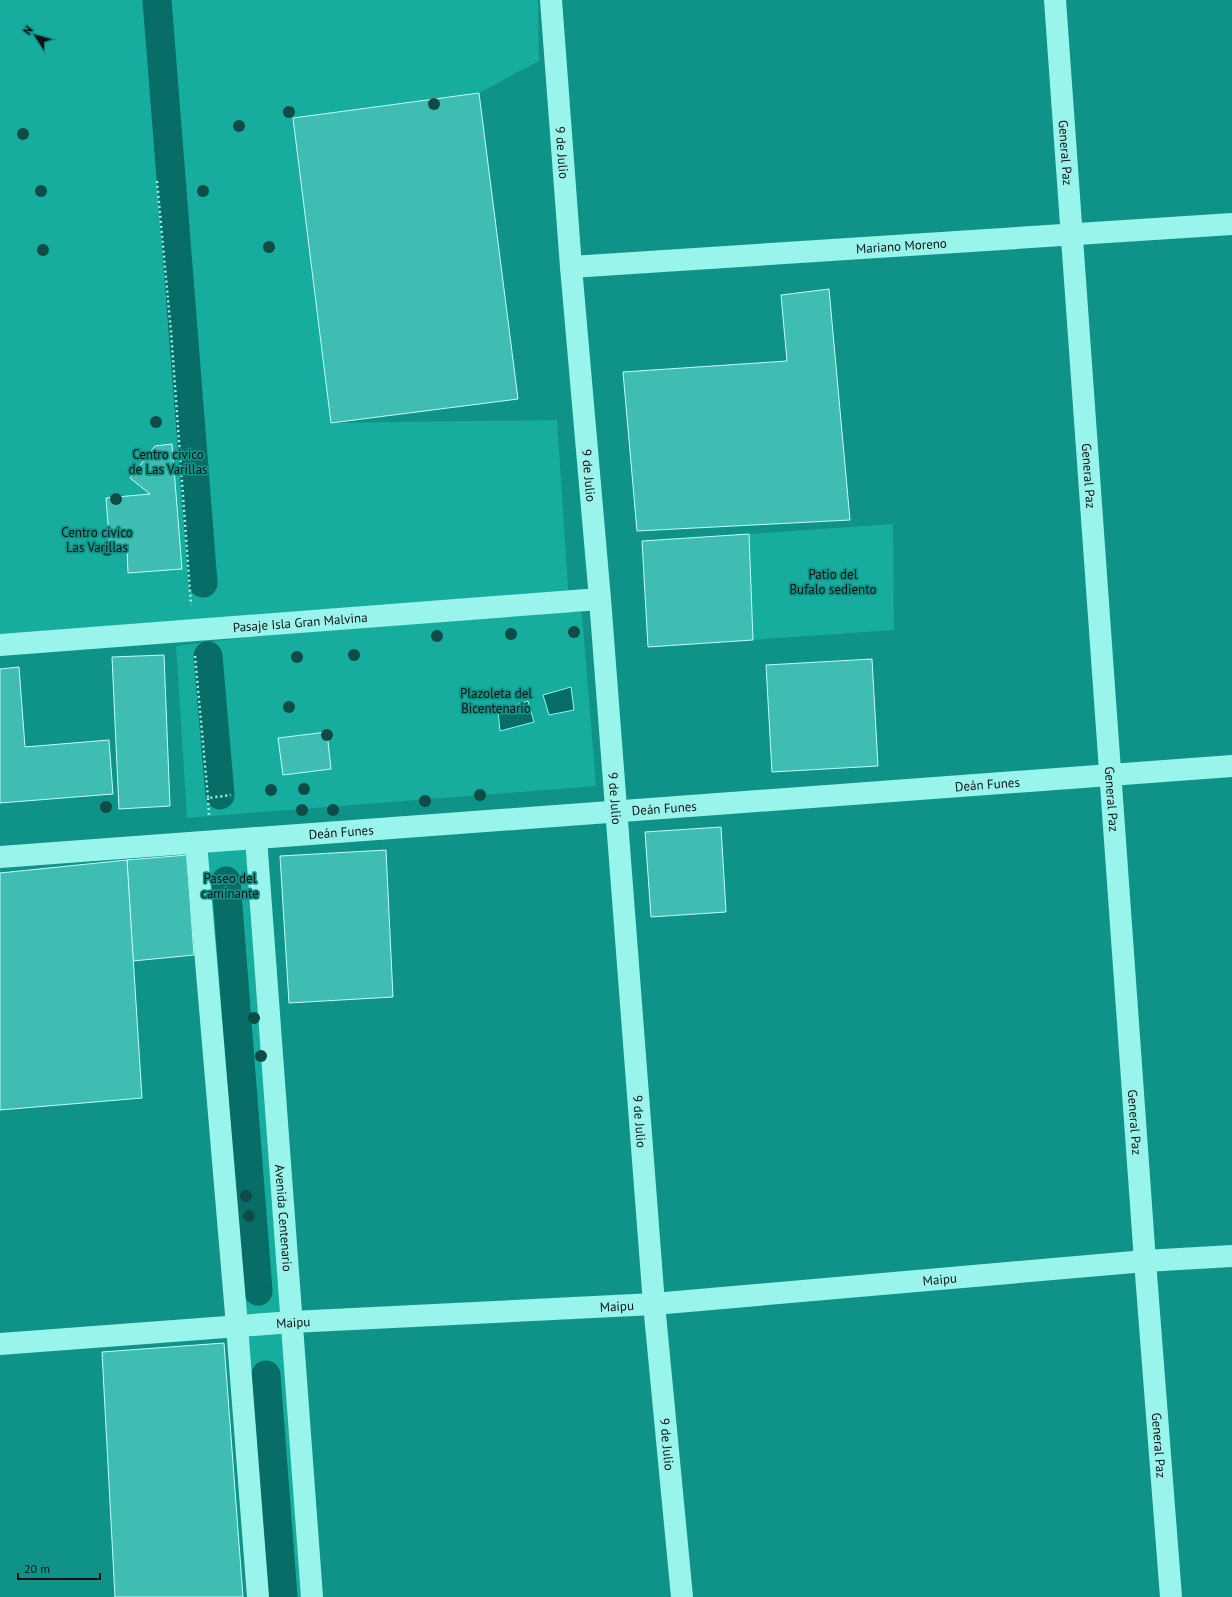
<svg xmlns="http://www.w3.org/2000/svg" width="1232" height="1597" font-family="'PT Sans',sans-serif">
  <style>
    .green { fill: #16ac9e }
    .water { fill: #086d66; stroke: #8bf8ec }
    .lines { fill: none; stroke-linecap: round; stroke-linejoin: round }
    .canal { stroke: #086d66; stroke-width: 29 }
    .building { fill: #40bdb3; stroke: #c1fef8 }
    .path { stroke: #99f4eb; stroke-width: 2.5; stroke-dasharray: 2 3; stroke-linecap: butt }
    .street { stroke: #99f4eb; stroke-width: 22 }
    .tree { fill: #104b46 }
    .labels { text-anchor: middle; stroke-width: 3.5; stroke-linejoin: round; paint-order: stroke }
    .street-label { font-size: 13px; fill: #111; stroke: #0f9287 }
    .park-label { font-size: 13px; fill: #111; stroke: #0f9287 }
  </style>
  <rect width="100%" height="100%" fill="#0f9287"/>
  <g class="green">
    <polygon points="0,0 538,0 539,61 479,93 293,118 331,423 557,420 569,601 508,606 582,613 596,786 187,818 176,646 494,607 0,645"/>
    <polygon points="893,524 894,630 753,640 749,534"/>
    <polygon points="249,848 306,1597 263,1597 204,851"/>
  </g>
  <g class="water">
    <polygon points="571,687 574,710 549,715 543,695"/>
    <polygon points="528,701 534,722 500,731 498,711"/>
  </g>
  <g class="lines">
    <g class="canal">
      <polyline points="157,0 203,583"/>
      <polyline points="208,656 220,795"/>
      <polyline points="226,881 258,1291"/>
      <polyline points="266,1375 283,1597"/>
    </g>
  </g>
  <g class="building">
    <polygon points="479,93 518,399 331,423 293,118"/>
    <polygon points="829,289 850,520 637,531 623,372 787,361 781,295"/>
    <polygon points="172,444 182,569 128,573 127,549 110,551 106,498 150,494 130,478 155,446"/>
    <polygon points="749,534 753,640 648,647 642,541"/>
    <polygon points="164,655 170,806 119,809 112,657"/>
    <polygon points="872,659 878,766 772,772 766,665"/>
    <polygon points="19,667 25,747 109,740 113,794 0,803 0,669"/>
    <polygon points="327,732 331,769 283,775 278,738"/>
    <polygon points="721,827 726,912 651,917 645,832"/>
    <polygon points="386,850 393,997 289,1003 280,856"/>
    <polygon points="187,855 194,955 133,961 127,860"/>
    <polygon points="127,860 142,1098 0,1110 0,873"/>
    <polygon points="224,1343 243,1597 115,1597 102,1352"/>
  </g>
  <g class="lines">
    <g class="path">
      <polyline points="157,181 171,332 191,605"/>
      <polyline points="195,656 208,798 231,795"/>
      <polyline points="208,798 209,817"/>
    </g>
    <g class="street">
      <path id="s1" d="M551 0 571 267 600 599 654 1304 682 1597"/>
      <path id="s2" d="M1055 0 1145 1261 1171 1597"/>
      <path id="s3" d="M571 267 1232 224"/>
      <path id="s4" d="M0 645 600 599"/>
      <path id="s5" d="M256 838 312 1597"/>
      <polyline points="196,843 237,1326 258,1597"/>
      <path id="s6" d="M0 857 1232 766"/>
      <path id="s7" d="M0 1344 292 1322 654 1304 1145 1261 1232 1256"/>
    </g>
  </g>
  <g class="tree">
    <circle cx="434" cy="104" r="6"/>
    <circle cx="289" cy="112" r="6"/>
    <circle cx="239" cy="126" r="6"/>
    <circle cx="23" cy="134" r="6"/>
    <circle cx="41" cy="191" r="6"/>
    <circle cx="203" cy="191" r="6"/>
    <circle cx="269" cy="247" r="6"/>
    <circle cx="43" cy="250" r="6"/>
    <circle cx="156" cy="422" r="6"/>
    <circle cx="116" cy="499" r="6"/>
    <circle cx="107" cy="550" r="6"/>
    <circle cx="574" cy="632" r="6"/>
    <circle cx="511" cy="634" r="6"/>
    <circle cx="437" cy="636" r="6"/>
    <circle cx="354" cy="655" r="6"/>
    <circle cx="297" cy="657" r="6"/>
    <circle cx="289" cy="707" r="6"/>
    <circle cx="327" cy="735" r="6"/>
    <circle cx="304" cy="789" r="6"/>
    <circle cx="271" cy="790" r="6"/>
    <circle cx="480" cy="795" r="6"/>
    <circle cx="425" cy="801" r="6"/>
    <circle cx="106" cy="807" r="6"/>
    <circle cx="302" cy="810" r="6"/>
    <circle cx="333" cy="810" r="6"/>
    <circle cx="254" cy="1018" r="6"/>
    <circle cx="261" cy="1056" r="6"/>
    <circle cx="246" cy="1196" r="6"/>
    <circle cx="249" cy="1216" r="6"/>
  </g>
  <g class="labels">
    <g class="street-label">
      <text dy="5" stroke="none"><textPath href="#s2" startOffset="153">General Paz</textPath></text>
      <text dy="5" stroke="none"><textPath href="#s1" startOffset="153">9 de Julio</textPath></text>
      <text dy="5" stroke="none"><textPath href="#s3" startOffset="331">Mariano Moreno</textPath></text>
      <text dy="5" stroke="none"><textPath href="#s2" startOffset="477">General Paz</textPath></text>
      <text dy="5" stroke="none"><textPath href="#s1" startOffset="477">9 de Julio</textPath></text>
      <text dy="5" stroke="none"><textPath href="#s4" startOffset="301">Pasaje Isla Gran Malvina</textPath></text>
      <text dy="5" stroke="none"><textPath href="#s6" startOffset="990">Deán Funes</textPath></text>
      <text dy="5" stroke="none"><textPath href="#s1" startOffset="801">9 de Julio</textPath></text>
      <text dy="5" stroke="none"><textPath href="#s2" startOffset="801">General Paz</textPath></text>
      <text dy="5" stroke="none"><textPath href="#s6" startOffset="666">Deán Funes</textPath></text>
      <text dy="5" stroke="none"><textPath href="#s6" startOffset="342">Deán Funes</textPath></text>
      <text dy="5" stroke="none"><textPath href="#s1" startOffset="1125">9 de Julio</textPath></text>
      <text dy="5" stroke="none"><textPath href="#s2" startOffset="1125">General Paz</textPath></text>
      <text dy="5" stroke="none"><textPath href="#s5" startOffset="381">Avenida Centenario</textPath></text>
      <text dy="5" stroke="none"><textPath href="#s7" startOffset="942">Maipu</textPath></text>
      <text dy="5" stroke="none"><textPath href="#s7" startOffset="618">Maipu</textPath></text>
      <text dy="5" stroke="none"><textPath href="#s7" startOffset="294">Maipu</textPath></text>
      <text dy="5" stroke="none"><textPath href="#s1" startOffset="1449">9 de Julio</textPath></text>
      <text dy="5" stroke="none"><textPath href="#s2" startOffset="1449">General Paz</textPath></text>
    </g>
    <g class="park-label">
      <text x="168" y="459">Centro civico<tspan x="168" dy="15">de Las Varillas</tspan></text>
      <text x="97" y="537">Centro civico<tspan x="97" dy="15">Las Varillas</tspan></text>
      <text x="833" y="579">Patio del<tspan x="833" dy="15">Bufalo sediento</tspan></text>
      <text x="496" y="698">Plazoleta del<tspan x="496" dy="15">Bicentenario</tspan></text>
      <text x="230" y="883">Paseo del<tspan x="230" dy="15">caminante</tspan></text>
    </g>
  </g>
  <g transform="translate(36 36) rotate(306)" stroke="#0f9287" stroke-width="3" paint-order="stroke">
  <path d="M0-3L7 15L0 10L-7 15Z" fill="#111111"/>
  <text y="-6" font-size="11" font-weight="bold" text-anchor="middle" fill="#111111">N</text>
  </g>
  <path d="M18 1573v6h82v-6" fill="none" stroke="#111111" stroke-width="2"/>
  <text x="24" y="1573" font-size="12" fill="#111111" stroke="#0f9287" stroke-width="3" paint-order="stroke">20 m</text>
</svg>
